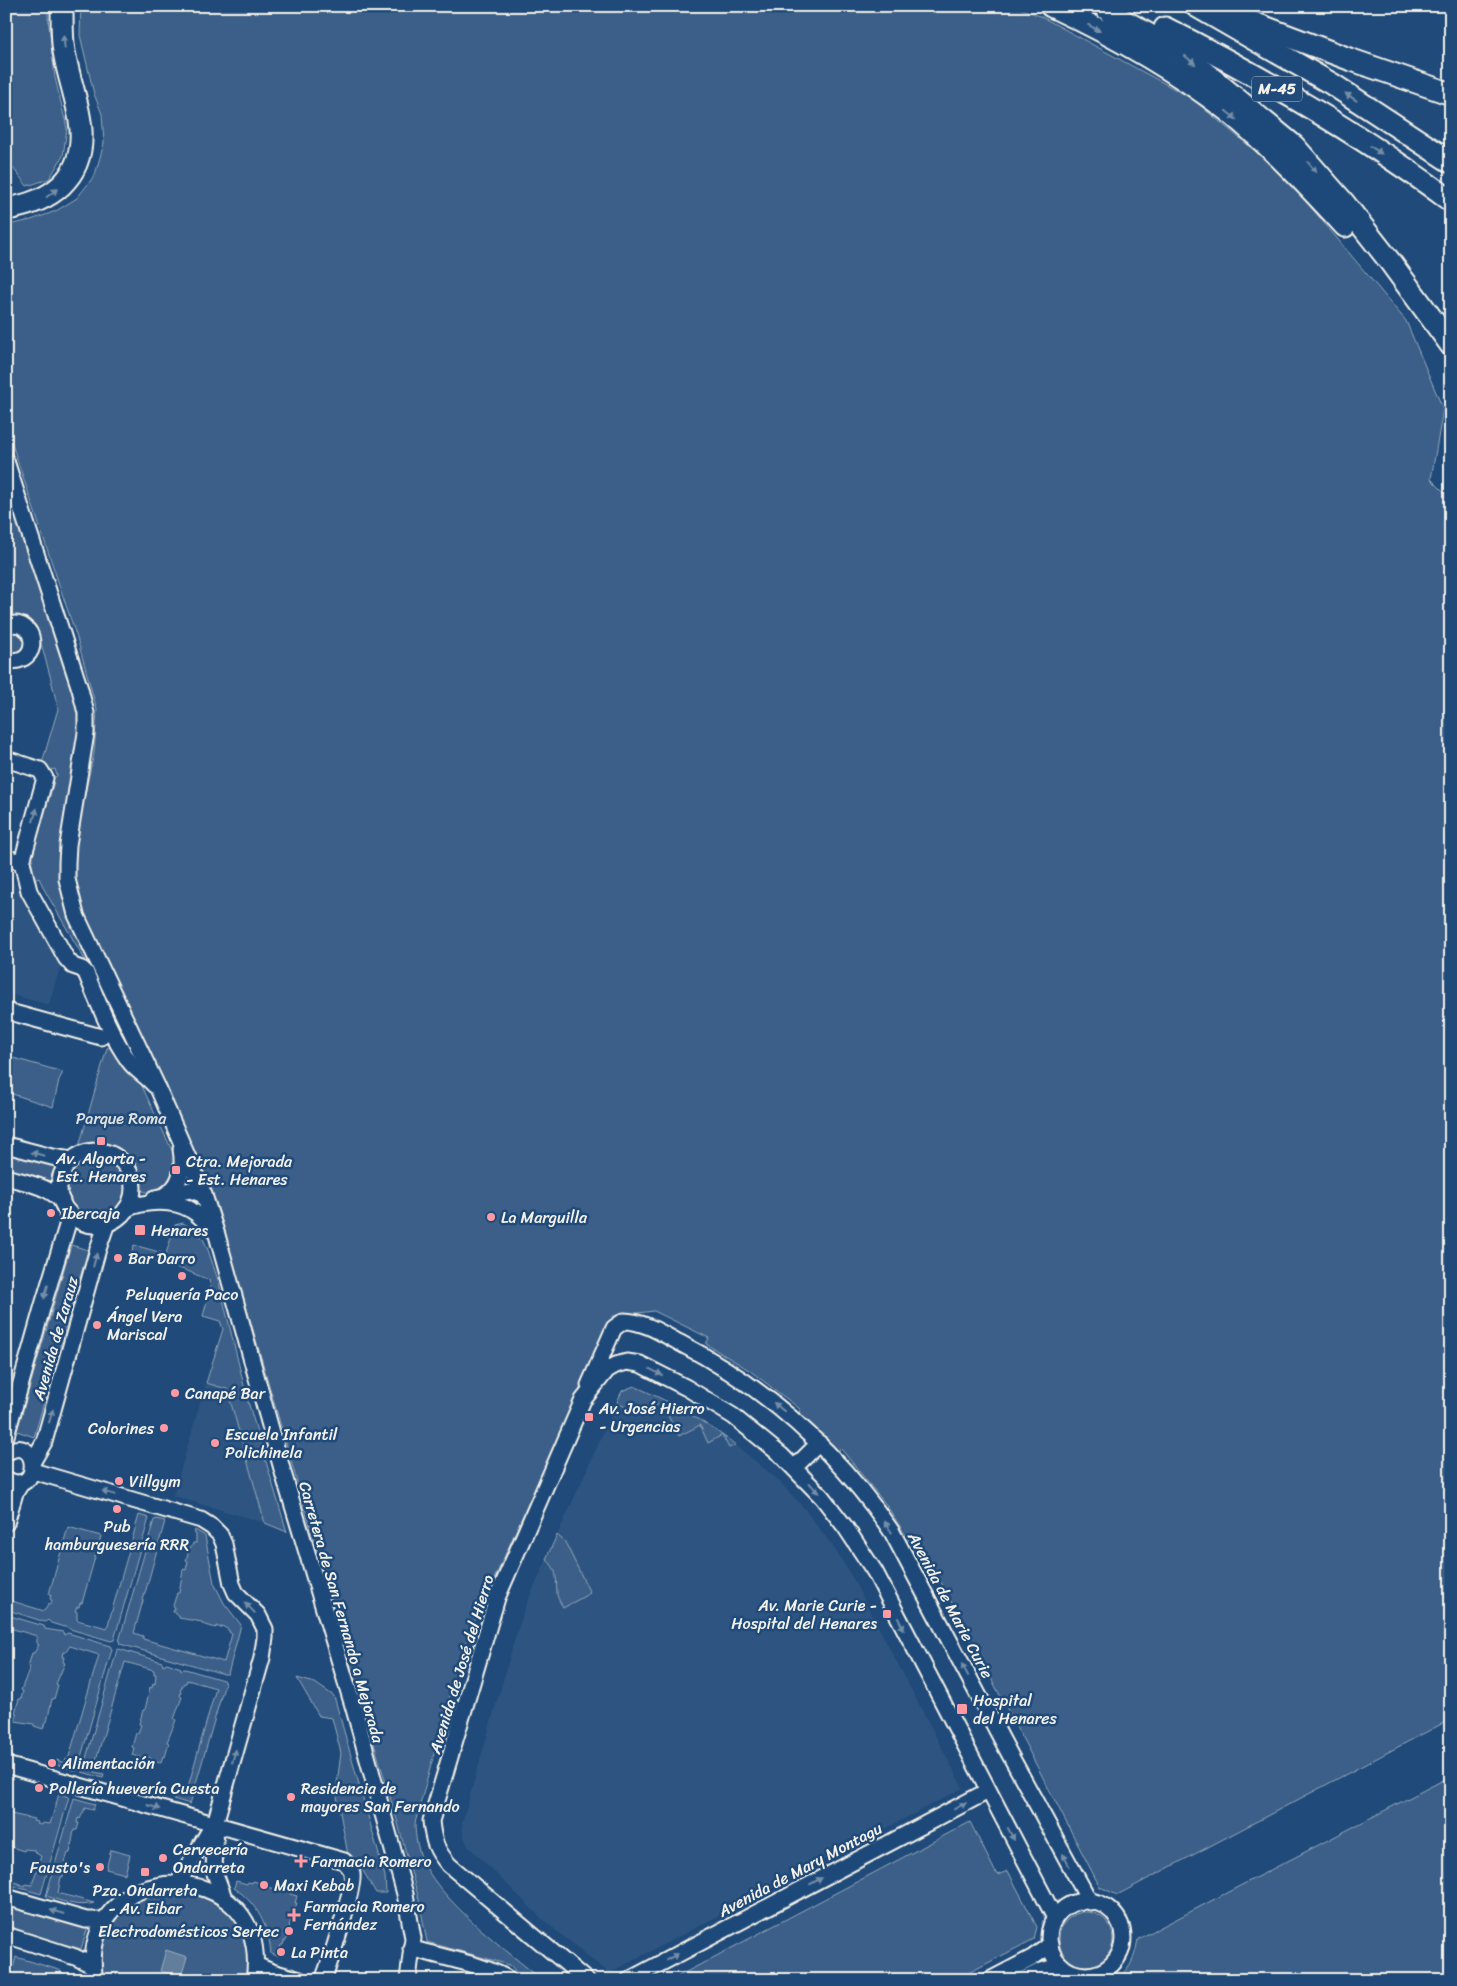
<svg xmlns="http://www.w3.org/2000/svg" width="1457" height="1986" font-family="Sriracha,sans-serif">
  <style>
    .built { fill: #2d5581 }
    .green { fill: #3a5f88; stroke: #97a8b8 }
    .water { fill: #627e9d; stroke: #9cacbb }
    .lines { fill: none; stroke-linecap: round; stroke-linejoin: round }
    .minor-casing { stroke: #f4f1e8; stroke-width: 19 }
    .highway-casing { stroke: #f4f1e8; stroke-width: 25 }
    .minor { stroke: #1f4a7a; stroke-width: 15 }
    .highway { stroke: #1f4a7a; stroke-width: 21 }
    .oneway { fill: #748da6 }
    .poi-dot { fill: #ff9aa2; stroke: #1f4a7a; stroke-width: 2 }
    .labels { text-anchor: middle; stroke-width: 5; stroke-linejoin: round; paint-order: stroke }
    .shield { fill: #1f4a7a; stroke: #b4bfc7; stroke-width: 1 }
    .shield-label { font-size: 15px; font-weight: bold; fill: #f4f1e8 }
    .park-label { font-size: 16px; fill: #e1e2de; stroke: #1f4a7a }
    .poi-label { font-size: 16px; fill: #f4f1e8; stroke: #1f4a7a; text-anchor: start }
    .street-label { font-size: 16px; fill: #f4f1e8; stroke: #1f4a7a }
  </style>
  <rect width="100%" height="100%" fill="#1f4a7a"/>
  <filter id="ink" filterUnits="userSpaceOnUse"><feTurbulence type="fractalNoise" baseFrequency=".02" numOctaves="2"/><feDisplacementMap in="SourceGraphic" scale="10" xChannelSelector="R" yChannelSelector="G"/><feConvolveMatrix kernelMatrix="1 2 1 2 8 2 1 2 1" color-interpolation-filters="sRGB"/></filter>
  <g filter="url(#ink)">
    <g class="built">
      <polygon points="6,869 60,963 60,967 49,1005 6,993"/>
      <polygon points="206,1383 227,1389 265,1523 173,1496"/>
      <polygon points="634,1386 681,1408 737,1446 778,1480 804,1508 837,1552 852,1577 963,1788 609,1973 542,1919 468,1846 463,1835 462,1823 514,1642 524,1610 622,1391"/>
    </g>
    <g class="green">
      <polygon points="6,6 48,6 48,17 55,78 67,128 63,156 49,179 27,186 6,159"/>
      <path d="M81 6H1015L1040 16 1191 98 1284 175 1406 321 1443 409 1431 479 1451 499V1719L1117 1895 1100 1887 921 1544 913 1547 887 1506 842 1450 840 1448 838 1454 799 1416 800 1409 749 1370 706 1344 709 1338 654 1311 613 1316 497 1573 481 1605 461 1656 415 1823C415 1837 418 1851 424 1864 445 1905 506 1950 542 1980H523L510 1965 427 1942 419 1900 397 1820 345 1647 216 1202 172 1103 88 927 74 880 75 839 94 753 97 710 77 638 6 426V232L13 224 31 220 56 211 77 198 95 175 104 143 102 114 94 94 80 35Z"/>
      <polygon points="6,483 65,655 77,706 78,742 62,841 89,957 85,960 45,891 39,878 34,880 31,865 32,856 53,785 53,778 57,776 55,769 51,770 42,763 58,709 51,679 36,626 22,617 6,618"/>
      <polygon points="11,631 23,633 27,645 20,654 6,653 6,633"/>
      <path d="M109 1047 125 1070 140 1082 176 1159 173 1184 151 1194 141 1190C128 1159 115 1139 78 1150L107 1048Z"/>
      <polygon points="6,1056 63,1072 59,1080 53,1107 6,1092"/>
      <polygon points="6,1149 60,1165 54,1187 6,1174"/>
      <circle cx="97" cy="1188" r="30"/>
      <polygon points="183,1223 195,1230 203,1239 208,1250 219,1283 247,1398 287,1532 265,1523 227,1389 206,1383 223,1329 220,1321 203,1316 211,1287 209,1280 185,1270 131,1255 134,1245 166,1254 175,1225"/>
      <polygon points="71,1245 88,1250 34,1437 17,1431"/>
      <path d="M634 1386C671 1402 704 1421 736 1445L729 1448 722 1435 708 1443 700 1425 679 1436 661 1403 638 1415 617 1402 622 1391Z"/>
      <polygon points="139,1515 149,1518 114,1640 111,1641 70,1629 66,1626 64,1627 51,1623 48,1620 45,1622 11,1611 9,1609 12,1601 44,1611 49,1604 51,1604 52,1600 50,1599 51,1595 49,1594 68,1527 101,1536 82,1603 80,1603 79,1607 77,1607 75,1611 77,1612 77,1620 107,1628"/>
      <polygon points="156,1519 165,1521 134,1633 143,1636 143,1639 224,1662 232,1634 229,1632 229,1630 222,1626 221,1628 216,1626 216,1628 202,1624 202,1622 179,1618 179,1616 173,1612 175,1607 173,1606 177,1593 179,1593 183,1569 186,1570 188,1561 186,1560 190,1547 192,1547 193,1543 196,1543 196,1534 194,1533 195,1530 205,1536 214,1583 224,1603 241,1625 228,1674 224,1674 120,1644 119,1641 154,1520"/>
      <path d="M557 1535 565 1542 590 1593 563 1608C561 1603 557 1598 557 1593 556 1579 558 1569 546 1559Z"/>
      <polygon points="10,1616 44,1626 45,1629 63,1632 64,1635 68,1633 110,1646 112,1649 77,1771 55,1764 56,1760 65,1763 66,1759 68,1760 99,1655 70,1646 65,1653 63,1652 62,1657 64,1657 63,1662 65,1663 56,1684 58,1685 54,1699 52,1699 47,1722 45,1722 43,1729 34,1726 34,1724 15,1721 17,1714 15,1713 19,1699 21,1699 23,1691 21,1690 30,1667 28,1667 32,1653 34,1653 39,1645 37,1644 37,1636 6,1627 7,1617"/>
      <polygon points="119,1649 162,1662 163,1665 167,1663 181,1668 181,1670 185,1669 223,1680 225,1683 190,1804 173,1799 174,1795 183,1797 184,1794 186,1794 216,1688 187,1680 186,1683 184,1683 180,1691 181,1692 180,1696 182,1697 174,1719 176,1720 167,1742 169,1743 165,1757 163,1756 161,1763 151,1761 151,1758 143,1756 142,1758 132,1755 134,1748 132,1747 136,1733 138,1733 141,1725 139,1724 143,1710 145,1710 150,1687 152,1688 153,1683 155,1684 156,1674 154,1674 154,1670 125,1662 94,1767 96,1768 95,1772 104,1774 103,1778 82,1772 117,1650"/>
      <polygon points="297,1678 315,1683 334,1696 385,1876 386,1893 376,1893 359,1864 348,1855 336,1791 341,1753 332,1718 319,1716"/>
      <path d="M1451 1776V1980H1114C1131 1972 1135 1956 1138 1939Z"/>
      <polygon points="59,1794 69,1797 41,1894 6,1884 6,1878 24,1886 25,1884 32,1885 41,1856 34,1852 34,1850 25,1849 24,1851 11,1847 11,1845 6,1844 6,1811 11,1812 11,1814 34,1819 33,1821 38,1822 37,1824 41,1825 42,1823 50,1824"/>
      <path d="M74 1798 95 1804 93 1810 85 1808 80 1819 78 1818 77 1823H79L77 1830H74L70 1853H68L65 1862 67 1863 63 1877H61L58 1893 94 1903C78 1908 62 1901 46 1896Z"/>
      <polygon points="970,1822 997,1875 1008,1871 1037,1927 1034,1939 955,1980 671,1980"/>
      <polygon points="111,1850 130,1855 125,1874 106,1869"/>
      <path d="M236 1881 247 1884 248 1882 252 1883 253 1881 267 1885V1887L290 1892V1894L297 1896 295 1903H297L289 1926 290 1927 286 1941H284L283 1945H281L278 1956 271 1954C269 1927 257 1903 234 1888Z"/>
      <polygon points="168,1890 206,1896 227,1911 238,1926 247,1945 248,1980 101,1980 102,1945 113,1921 121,1911 142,1896"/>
      <polygon points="6,1903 88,1927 81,1949 6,1928"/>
      <circle cx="1086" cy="1939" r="27"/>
      <polygon points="16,1957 59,1970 66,1975 65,1980 10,1980"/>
    </g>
    <polygon class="water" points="166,1950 187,1957 181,1977 160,1971"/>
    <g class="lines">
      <g class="minor-casing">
        <g id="minor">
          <polyline points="6,461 80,689 86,713 86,733 68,845 67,863 67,879 76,915 157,1086 204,1195 217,1235 284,1476 354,1709 405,1894 413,1938 408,1980"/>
          <path d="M6 626C37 614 44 667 6 660"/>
          <polyline points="6,759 40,770 45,778 22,862"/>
          <path d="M6 858 22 862 29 891 66 958 73 966 82 969 86 973C97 1000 112 1038 129 1061 136 1071 147 1076 154 1085"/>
          <polyline points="6,1011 101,1037"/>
          <polyline points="6,1145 52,1157 71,1160"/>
          <circle cx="96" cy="1188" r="37"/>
          <path d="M6 1177C26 1183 47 1185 62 1201"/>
          <path d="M165 1195C181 1186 184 1167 181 1149"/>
          <polyline points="155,1198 190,1190 204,1195"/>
          <path d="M126 1209C144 1201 173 1199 191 1210 200 1215 207 1224 214 1231"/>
          <path d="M589 1385 614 1328 624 1321C644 1321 663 1334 680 1343 767 1388 837 1451 892 1532L1009 1753 1090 1902"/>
          <polyline points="6,1436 43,1305 67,1226 68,1212"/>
          <path d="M6 1453C41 1431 41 1500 6 1479"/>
          <polyline points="33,1461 44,1442 98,1249 107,1223"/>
          <polyline points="795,1467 819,1443"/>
          <polyline points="33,1471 201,1520 212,1527 220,1535 224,1544 232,1584 236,1593 258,1615 265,1629 265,1638 262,1658 216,1820 178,1883"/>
          <polyline points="6,1523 15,1493 22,1482"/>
          <path d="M6 1765 344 1861C347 1865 352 1869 352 1874 355 1886 329 1965 323 1980"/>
          <polyline points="216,1821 214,1871 224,1898"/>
          <polyline points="6,1897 86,1920 105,1920"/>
          <circle cx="1086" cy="1938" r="37"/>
          <polyline points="6,1935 75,1957 92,1965"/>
          <path d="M411 1948C435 1956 491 1966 509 1980"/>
          <polyline points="256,1965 272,1972 300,1980"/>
          <path d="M95 1980C73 1855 274 1849 254 1980"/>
          <path d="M586 1980 449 1865C436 1850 433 1841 431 1821L497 1598 583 1400 607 1370 616 1365 627 1362 640 1364 687 1388 733 1416 781 1455 822 1497 846 1528 875 1572 1055 1918"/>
          <polyline points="629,1980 988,1791"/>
          <polyline points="990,1980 1032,1958 1050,1945"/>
          <polyline points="1023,1980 1039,1972 1061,1965"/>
        </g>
      </g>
      <g class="highway-casing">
        <g id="highway">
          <path d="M1051 6C1113 35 1174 69 1228 111 1271 146 1308 186 1345 226"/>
          <polyline points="1104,6 1111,13 1181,53 1294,146 1344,203 1391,263 1451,345"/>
          <polyline points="1196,6 1332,84 1451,162"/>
          <polyline points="1235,16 1349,59 1451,94"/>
          <path d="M1165 28C1264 78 1362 135 1451 201"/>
          <path d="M6 209C50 202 84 179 81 130 79 101 66 73 63 44 62 32 62 19 62 6"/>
        </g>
      </g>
      <use href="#minor" class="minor"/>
      <use href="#highway" class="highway"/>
    </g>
    <defs><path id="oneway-solid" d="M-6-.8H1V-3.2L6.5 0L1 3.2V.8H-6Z" transform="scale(1.25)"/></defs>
    <g class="oneway">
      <use href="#oneway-solid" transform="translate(1094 28) rotate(29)"/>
      <use href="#oneway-solid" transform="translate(64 42) rotate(-96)"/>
      <use href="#oneway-solid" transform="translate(1190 60) rotate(40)"/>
      <use href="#oneway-solid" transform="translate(1351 97) rotate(-147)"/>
      <use href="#oneway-solid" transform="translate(1231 115) rotate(40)"/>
      <use href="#oneway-solid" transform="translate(1376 150) rotate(33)"/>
      <use href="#oneway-solid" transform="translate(1312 167) rotate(49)"/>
      <use href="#oneway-solid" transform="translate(52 193) rotate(-37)"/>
      <use href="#oneway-solid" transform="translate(35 815) rotate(-74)"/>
      <use href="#oneway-solid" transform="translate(38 1154) rotate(-165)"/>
      <use href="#oneway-solid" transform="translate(95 1260) rotate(-75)"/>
      <use href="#oneway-solid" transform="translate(46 1292) rotate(106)"/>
      <use href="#oneway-solid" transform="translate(656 1372) rotate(27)"/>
      <use href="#oneway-solid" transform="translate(779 1407) rotate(-140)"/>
      <use href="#oneway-solid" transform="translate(51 1416) rotate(-74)"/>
      <use href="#oneway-solid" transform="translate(814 1488) rotate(48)"/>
      <use href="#oneway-solid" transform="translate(109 1493) rotate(-164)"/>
      <use href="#oneway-solid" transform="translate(888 1527) rotate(-123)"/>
      <use href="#oneway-solid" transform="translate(250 1608) rotate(-134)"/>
      <use href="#oneway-solid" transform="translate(901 1624) rotate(63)"/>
      <use href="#oneway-solid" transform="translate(965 1670) rotate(-118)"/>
      <use href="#oneway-solid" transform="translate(234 1756) rotate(-74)"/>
      <use href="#oneway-solid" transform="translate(960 1806) rotate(-28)"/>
      <use href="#oneway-solid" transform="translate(154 1807) rotate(17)"/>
      <use href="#oneway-solid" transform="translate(1011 1834) rotate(62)"/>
      <use href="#oneway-solid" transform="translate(1066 1860) rotate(-118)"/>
      <use href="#oneway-solid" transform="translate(816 1881) rotate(-28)"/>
      <use href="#oneway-solid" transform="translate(57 1912) rotate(-164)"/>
      <use href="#oneway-solid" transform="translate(672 1957) rotate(-28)"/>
    </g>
  </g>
  <g class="poi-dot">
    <rect x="96" y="1136" width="10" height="10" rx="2.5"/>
    <rect x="171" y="1165" width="10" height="10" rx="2.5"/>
    <circle cx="51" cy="1213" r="5"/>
    <circle cx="491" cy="1217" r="5"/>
    <rect x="134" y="1224" width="12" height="12" rx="2.5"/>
    <circle cx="118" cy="1258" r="5"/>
    <circle cx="182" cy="1276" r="5"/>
    <circle cx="97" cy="1325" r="5"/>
    <circle cx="175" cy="1393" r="5"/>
    <rect x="584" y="1412" width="10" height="10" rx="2.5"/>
    <circle cx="164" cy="1428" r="5"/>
    <circle cx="215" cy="1443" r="5"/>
    <circle cx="119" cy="1481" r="5"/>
    <circle cx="117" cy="1509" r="5"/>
    <rect x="882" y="1609" width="10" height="10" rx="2.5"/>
    <rect x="956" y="1703" width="12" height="12" rx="2.5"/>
    <circle cx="52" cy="1763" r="5"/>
    <circle cx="39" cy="1788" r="5"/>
    <circle cx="291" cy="1797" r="5"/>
    <circle cx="163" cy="1858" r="5"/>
    <path d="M298.5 1853.5h5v5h5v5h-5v5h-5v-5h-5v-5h5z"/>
    <circle cx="100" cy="1867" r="5"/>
    <rect x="140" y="1867" width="10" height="10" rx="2.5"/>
    <circle cx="264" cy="1885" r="5"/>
    <path d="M291.5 1907.5h5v5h5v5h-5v5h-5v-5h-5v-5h5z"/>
    <circle cx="289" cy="1931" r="5"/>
    <circle cx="281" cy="1952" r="5"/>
  </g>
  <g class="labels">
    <rect class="shield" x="1252" y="76.5" width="50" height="25" rx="4"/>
    <g class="shield-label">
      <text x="1277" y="94">M-45</text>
    </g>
    <g class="park-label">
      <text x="121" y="1124">Parque Roma</text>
    </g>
    <g class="poi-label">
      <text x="101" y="1164" text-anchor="middle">Av. Algorta -<tspan x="101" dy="18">Est. Henares</tspan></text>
      <text x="186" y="1167">Ctra. Mejorada<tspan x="186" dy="18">- Est. Henares</tspan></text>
      <text x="61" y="1219">Ibercaja</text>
      <text x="501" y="1223">La Marguilla</text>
      <text x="151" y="1236">Henares</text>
      <text x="128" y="1264">Bar Darro</text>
      <text x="182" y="1300" text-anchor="middle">Peluquería Paco</text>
      <text x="107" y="1322">Ángel Vera<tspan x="107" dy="18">Mariscal</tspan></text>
      <text x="185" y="1399">Canapé Bar</text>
      <text x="599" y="1414">Av. José Hierro<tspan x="599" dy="18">- Urgencias</tspan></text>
      <text x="154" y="1434" text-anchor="end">Colorines</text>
      <text x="225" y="1440">Escuela Infantil<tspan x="225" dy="18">Polichinela</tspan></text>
      <text x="129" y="1487">Villgym</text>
      <text x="117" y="1532" text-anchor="middle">Pub<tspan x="117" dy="18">hamburguesería RRR</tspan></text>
      <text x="877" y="1611" text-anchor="end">Av. Marie Curie -<tspan x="877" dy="18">Hospital del Henares</tspan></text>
      <text x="973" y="1706">Hospital<tspan x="973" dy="18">del Henares</tspan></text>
      <text x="62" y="1769">Alimentación</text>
      <text x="49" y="1794">Pollería huevería Cuesta</text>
      <text x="301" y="1794">Residencia de<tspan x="301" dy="18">mayores San Fernando</tspan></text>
      <text x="173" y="1855">Cervecería<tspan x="173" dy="18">Ondarreta</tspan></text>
      <text x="311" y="1867">Farmacia Romero</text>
      <text x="90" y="1873" text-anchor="end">Fausto's</text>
      <text x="274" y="1891">Maxi Kebab</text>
      <text x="145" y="1896" text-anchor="middle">Pza. Ondarreta<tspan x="145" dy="18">- Av. Eibar</tspan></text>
      <text x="304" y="1912">Farmacia Romero<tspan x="304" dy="18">Fernández</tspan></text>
      <text x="279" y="1937" text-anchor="end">Electrodomésticos Sertec</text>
      <text x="291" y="1958">La Pinta</text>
    </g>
    <g class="street-label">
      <text transform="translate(55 1338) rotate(-74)" y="6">Avenida de Zarauz</text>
      <text transform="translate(951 1605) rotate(62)" y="6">Avenida de Marie Curie</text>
      <text transform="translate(342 1612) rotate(74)" y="6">Carretera de San Fernando a Mejorada</text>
      <text transform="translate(461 1664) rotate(-73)" y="6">Avenida de José del Hierro</text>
      <text transform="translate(800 1869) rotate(-28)" y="6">Avenida de Mary Montagu</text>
    </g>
  </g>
  <rect width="1457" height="1986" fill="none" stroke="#1f4a7a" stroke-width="25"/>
  <rect x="12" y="12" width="1432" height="1961" fill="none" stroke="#f4f1e8" stroke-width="2" filter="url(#ink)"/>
</svg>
